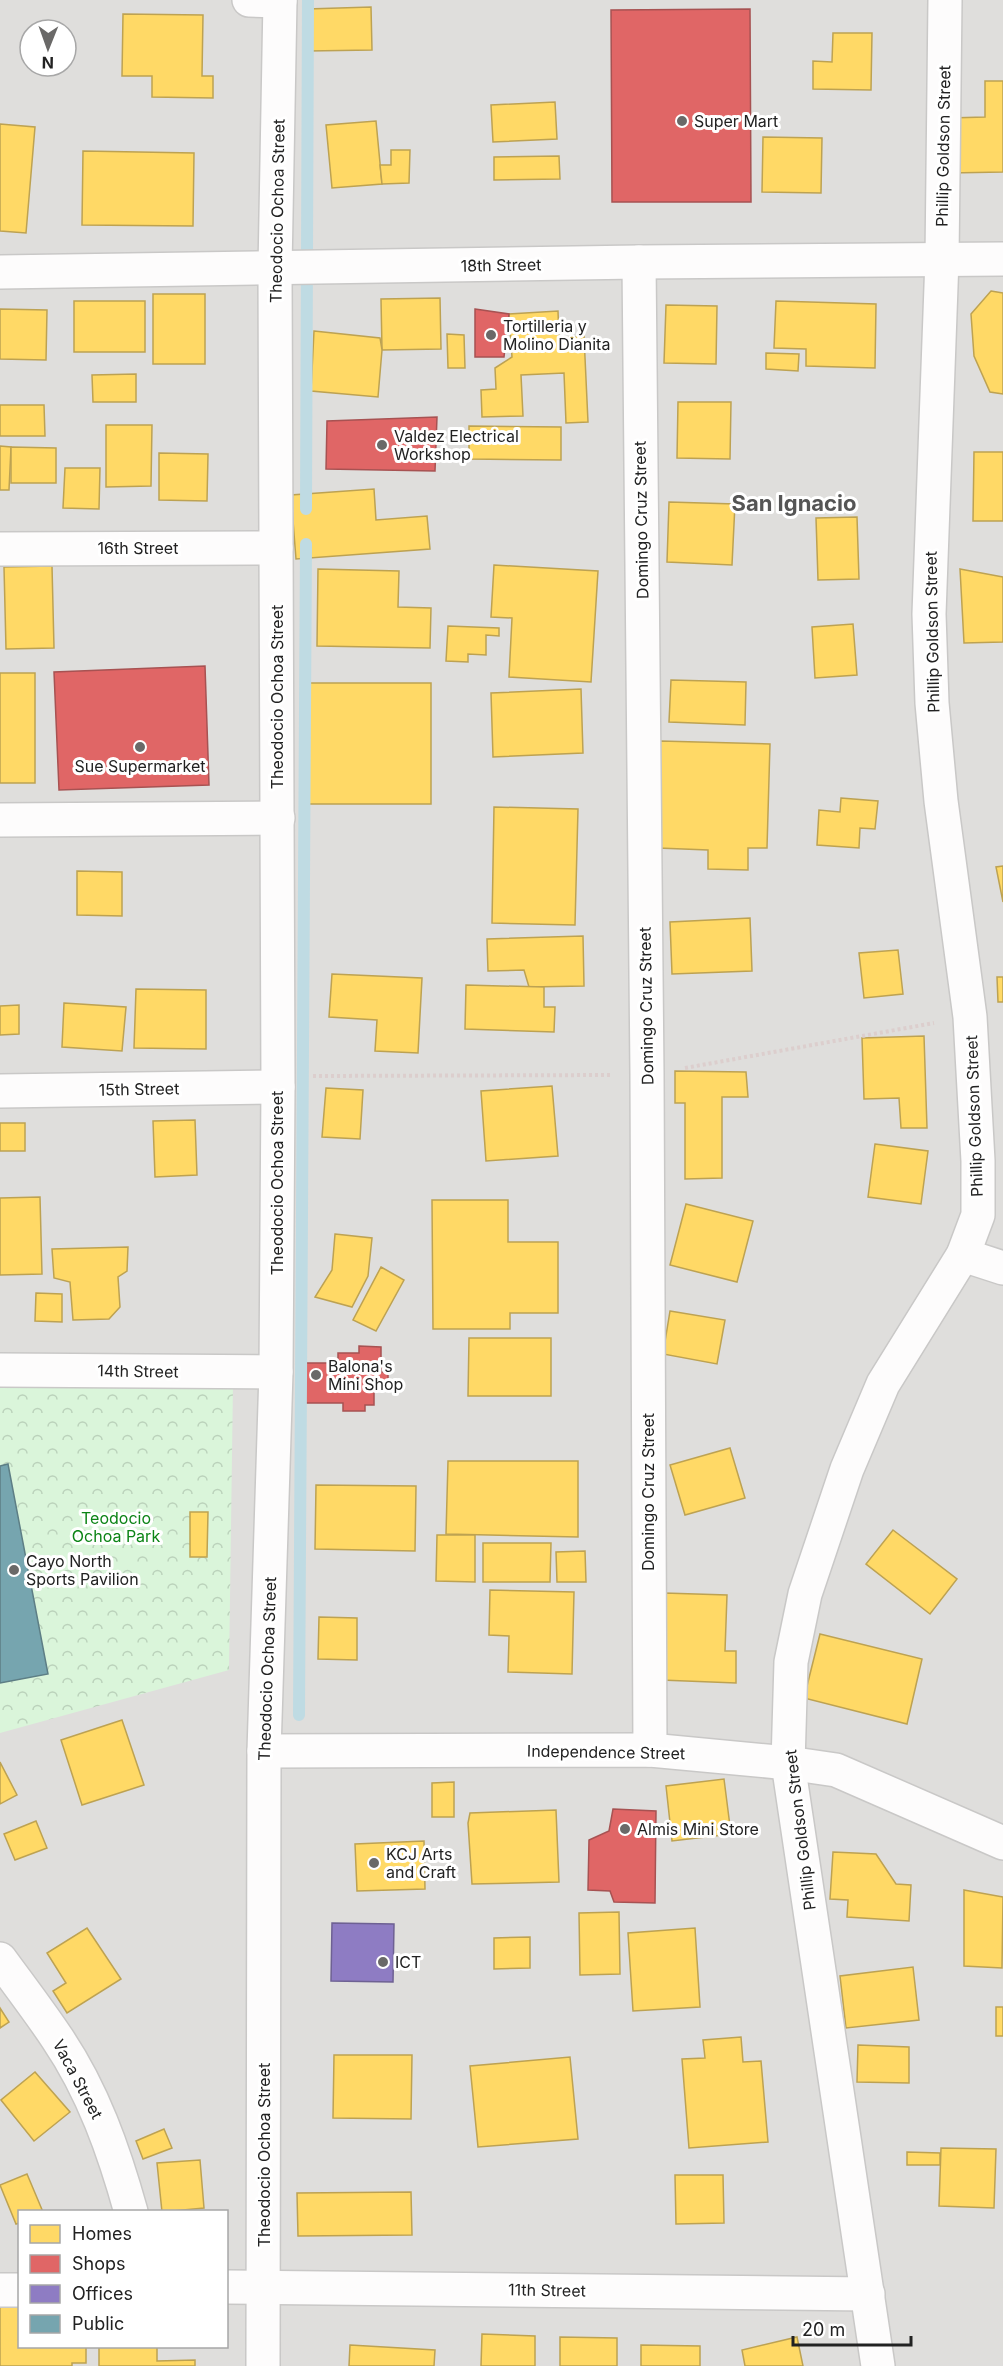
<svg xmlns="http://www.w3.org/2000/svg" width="1003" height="2366" font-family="Inter,sans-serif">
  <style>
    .residential { fill: #dfdedc; fill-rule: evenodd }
    .park { fill: url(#park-crowns) }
    .homes { fill: #ffd966; stroke: #bda252; stroke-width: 1.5 }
    .shops { fill: #e06666; stroke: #a75252; stroke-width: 1.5 }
    .offices { fill: #8e7cc3; stroke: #6e6193; stroke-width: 1.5 }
    .public { fill: #76a5af; stroke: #5d7e85; stroke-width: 1.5 }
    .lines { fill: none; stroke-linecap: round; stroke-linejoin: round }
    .stream { stroke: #bfdbe3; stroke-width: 12 }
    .minor-casing { stroke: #c9c8c7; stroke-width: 36 }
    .tertiary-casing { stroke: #c9c8c7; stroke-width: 36 }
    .path { stroke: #dccecd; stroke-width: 4; stroke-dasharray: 3 3; stroke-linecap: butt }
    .minor { stroke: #fdfcfc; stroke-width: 33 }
    .tertiary { stroke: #fdfcfc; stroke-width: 33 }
    .poi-dot { fill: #6a6968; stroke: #fff; stroke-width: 2 }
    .labels { text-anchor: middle; stroke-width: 6; stroke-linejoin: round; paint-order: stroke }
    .poi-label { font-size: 16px; fill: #222; stroke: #fff; text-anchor: start }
    .street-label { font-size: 16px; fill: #222; stroke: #fff }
    .park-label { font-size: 16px; fill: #0c8416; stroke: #fff }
    .district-label { font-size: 22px; font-weight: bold; fill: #555; stroke: #fff }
  </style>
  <defs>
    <pattern id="park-crowns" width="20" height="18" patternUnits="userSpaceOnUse" patternTransform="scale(1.5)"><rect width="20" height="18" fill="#daf5da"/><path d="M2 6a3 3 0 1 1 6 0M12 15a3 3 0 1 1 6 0" fill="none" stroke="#bbd2bb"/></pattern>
  </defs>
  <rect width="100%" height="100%" fill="#f0eeeb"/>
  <path class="residential" d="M0 0H1003V2366H0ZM30 30H66V66H30ZM20 2212H226V2346H20Z"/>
  <polygon class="park" points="0,1382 233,1384 229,1670 0,1733"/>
  <g class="homes">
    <polygon points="371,7 372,50 308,51 307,9"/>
    <polygon points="123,14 203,15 202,76 213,76 213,98 152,97 152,76 122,76"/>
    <polygon points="833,33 872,33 871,90 813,89 813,61 832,62"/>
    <polygon points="985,81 1003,81 1003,172 950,173 949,118 985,117"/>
    <polygon points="555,102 557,139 493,142 491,105"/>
    <polygon points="376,121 382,184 332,188 326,125"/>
    <polygon points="0,124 35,127 26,233 0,231"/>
    <polygon points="763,137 822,138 821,193 762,192"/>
    <polygon points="391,150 410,150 409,183 382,184 380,165 391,165"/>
    <polygon points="83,151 194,153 193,226 82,225"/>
    <polygon points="559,156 560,179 494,180 494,157"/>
    <polygon points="991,291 1003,293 1003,394 990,392 974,356 971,314"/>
    <rect x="153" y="294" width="52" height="70"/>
    <polygon points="440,298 441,349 382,350 381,299"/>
    <rect x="74" y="301" width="71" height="51"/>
    <polygon points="776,301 876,304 875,368 806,366 806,349 774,348"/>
    <polygon points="666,305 717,306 716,364 664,363"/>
    <polygon points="0,309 47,310 46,360 0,359"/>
    <polygon points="558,311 559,338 584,336 588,422 566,423 564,373 521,375 523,416 482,417 481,390 496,389 495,368 512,357 509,314"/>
    <polygon points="314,331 380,338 382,350 378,397 311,391"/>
    <polygon points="447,334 464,335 465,368 448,368"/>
    <polygon points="766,353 799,354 798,371 766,369"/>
    <polygon points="136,374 136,402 93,402 92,375"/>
    <polygon points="678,402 731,402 730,459 677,458"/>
    <polygon points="0,405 44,405 45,436 0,436"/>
    <polygon points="106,425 152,425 151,486 106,487"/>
    <polygon points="469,426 561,427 561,460 469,459"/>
    <polygon points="0,446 11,447 9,490 0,490"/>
    <polygon points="11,447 56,448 56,483 11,483"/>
    <polygon points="974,452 1003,452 1003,521 973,521"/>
    <polygon points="159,453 208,454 207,501 159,500"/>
    <polygon points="65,468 100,468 99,509 63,508"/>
    <polygon points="374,489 376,520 427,516 430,549 296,559 291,495"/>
    <polygon points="669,502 735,504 732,565 667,562"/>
    <polygon points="857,517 859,579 818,580 816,518"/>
    <polygon points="494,565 598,571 591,682 509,677 512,618 491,617"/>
    <polygon points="52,566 54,648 6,649 4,567"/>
    <polygon points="318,569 399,571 398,607 431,608 430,648 317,646"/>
    <polygon points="960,569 1003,577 1003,642 964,643"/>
    <polygon points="853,624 857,675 815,678 812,627"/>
    <polygon points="448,626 499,628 499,636 486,635 486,655 468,654 468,662 446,661"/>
    <rect x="0" y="673" width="35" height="110"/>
    <polygon points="671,680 746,682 745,725 669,722"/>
    <rect x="305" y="683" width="126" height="121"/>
    <polygon points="581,689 583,753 493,757 491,693"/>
    <polygon points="660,741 770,744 767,848 748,848 748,870 708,869 708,850 658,848"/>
    <polygon points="841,798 878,801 875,829 860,828 859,848 817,845 819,810 840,812"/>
    <polygon points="494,807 578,809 575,925 492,923"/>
    <polygon points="1003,866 1003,902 996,867"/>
    <polygon points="77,871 122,872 122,916 77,915"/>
    <polygon points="750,918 752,971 672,974 670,922"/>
    <polygon points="583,936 584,986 529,987 524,970 488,971 487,939"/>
    <polygon points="898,950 903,994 864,998 859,953"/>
    <polygon points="332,974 422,978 418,1053 375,1051 377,1020 329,1017"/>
    <polygon points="997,977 1003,977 1003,1002 998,1002"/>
    <polygon points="466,985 544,987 544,1007 555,1007 554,1032 465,1029"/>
    <polygon points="136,989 206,990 206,1049 134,1048"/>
    <polygon points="64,1003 126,1007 122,1051 62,1047"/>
    <polygon points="19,1005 19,1034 0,1035 0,1006"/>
    <polygon points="924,1036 927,1128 901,1128 899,1098 864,1099 862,1038"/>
    <polygon points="675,1071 746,1072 748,1097 722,1097 722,1178 685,1179 685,1103 675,1103"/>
    <polygon points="552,1086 558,1156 486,1161 481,1091"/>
    <polygon points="326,1088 363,1090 360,1139 322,1137"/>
    <polygon points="195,1120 197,1175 155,1177 153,1121"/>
    <rect x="0" y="1123" width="25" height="28"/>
    <polygon points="875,1144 928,1151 921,1204 868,1197"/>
    <polygon points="40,1197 42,1274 0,1275 0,1198"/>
    <polygon points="432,1200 508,1200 508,1242 558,1242 558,1313 510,1313 510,1329 433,1329"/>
    <polygon points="686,1204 753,1221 737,1282 670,1265"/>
    <polygon points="335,1234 372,1238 368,1276 352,1307 315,1297 332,1270"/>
    <polygon points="128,1247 127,1271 118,1277 120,1307 109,1319 73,1320 70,1282 54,1278 52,1249"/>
    <polygon points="381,1267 404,1280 376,1331 353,1320"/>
    <polygon points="36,1293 62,1294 62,1322 35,1321"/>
    <polygon points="670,1311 725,1320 717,1364 663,1354"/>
    <polygon points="469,1338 551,1338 551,1396 468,1396"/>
    <polygon points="730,1448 745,1498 685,1515 670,1465"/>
    <polygon points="448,1461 578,1461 578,1537 446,1534"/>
    <polygon points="316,1485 416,1486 415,1551 315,1549"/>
    <polygon points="190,1512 208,1512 207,1557 190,1557"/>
    <polygon points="893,1530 957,1579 930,1614 866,1564"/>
    <polygon points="437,1535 475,1535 475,1582 436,1581"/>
    <polygon points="483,1543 551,1543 550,1582 483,1582"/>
    <polygon points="585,1551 586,1582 557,1582 556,1552"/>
    <polygon points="490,1590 574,1592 572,1674 508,1672 509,1636 489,1635"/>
    <polygon points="664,1593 727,1595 725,1651 736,1651 736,1683 661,1680"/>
    <polygon points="319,1617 357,1618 357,1660 318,1659"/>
    <polygon points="820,1634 922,1659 907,1724 804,1698"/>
    <polygon points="122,1720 144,1785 82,1805 61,1740"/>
    <polygon points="0,1762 17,1795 0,1804"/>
    <polygon points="724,1779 731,1834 672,1841 666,1786"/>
    <polygon points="454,1782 454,1817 432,1817 432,1783"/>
    <polygon points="556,1810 559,1882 472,1884 468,1823 470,1813"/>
    <polygon points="36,1821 47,1848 15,1860 4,1834"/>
    <polygon points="424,1841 425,1889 357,1891 355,1844"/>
    <polygon points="833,1852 876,1854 896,1884 911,1885 909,1921 847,1917 848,1900 830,1899"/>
    <polygon points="964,1890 1003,1897 1002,1968 964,1966"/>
    <polygon points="619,1912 620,1974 580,1975 579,1913"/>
    <polygon points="87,1928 121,1979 67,2013 53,1991 66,1983 47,1953"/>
    <polygon points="695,1928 700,2007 633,2011 628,1933"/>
    <polygon points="530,1937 530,1968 494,1969 494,1938"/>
    <polygon points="913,1967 919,2020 846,2028 840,1976"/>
    <rect x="996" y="2007" width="7" height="29"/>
    <polygon points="0,2008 9,2022 0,2028"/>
    <polygon points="741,2037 743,2062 761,2061 768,2142 689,2148 682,2059 705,2058 703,2040"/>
    <polygon points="858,2045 909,2047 909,2083 857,2082"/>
    <polygon points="334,2055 412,2055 411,2119 333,2118"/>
    <polygon points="570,2057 578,2139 478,2147 470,2066"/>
    <polygon points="35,2072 70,2112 34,2141 1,2100"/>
    <polygon points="164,2129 172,2148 143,2159 136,2141"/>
    <polygon points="941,2148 996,2149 994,2208 939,2206"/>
    <polygon points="907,2152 940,2153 940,2165 907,2165"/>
    <polygon points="200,2160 204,2208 162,2212 157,2163"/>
    <polygon points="27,2174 43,2212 20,2212 20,2223 16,2224 0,2185"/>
    <polygon points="675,2175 723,2175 724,2223 676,2224"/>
    <polygon points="411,2192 412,2235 298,2236 297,2193"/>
    <polygon points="0,2302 20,2302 20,2346 86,2346 86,2363 72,2363 72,2366 0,2366"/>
    <polygon points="482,2334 535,2336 535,2366 481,2366"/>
    <polygon points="560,2337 617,2338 617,2366 560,2366"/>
    <polygon points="797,2337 803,2366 745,2366 742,2350"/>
    <polygon points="350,2345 435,2350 434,2366 349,2366"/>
    <polygon points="641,2345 700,2346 700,2366 641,2366"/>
    <polygon points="99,2346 157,2346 157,2361 195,2360 195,2366 99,2366"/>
  </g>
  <g class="shops">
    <polygon points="750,9 751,202 612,202 611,10"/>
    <polygon points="475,309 509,314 504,357 475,357"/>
    <polygon points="437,417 435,471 326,469 327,421"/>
    <polygon points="205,666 209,785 59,790 54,672"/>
    <polygon points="359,1346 381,1347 381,1372 388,1372 388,1390 374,1389 374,1405 365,1405 365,1411 343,1411 343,1403 303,1403 303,1363 338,1363 338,1353 359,1353"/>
    <polygon points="613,1809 656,1811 655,1903 614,1902 610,1891 588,1890 589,1840 609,1831"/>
  </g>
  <polygon class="offices" points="332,1923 394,1924 393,1982 331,1981"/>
  <polygon class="public" points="8,1464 48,1674 0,1683 0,1466"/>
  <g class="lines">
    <g class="stream">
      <polyline points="306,509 308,0"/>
      <polyline points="299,1715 306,544"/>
    </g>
    <g class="minor-casing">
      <g id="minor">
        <polyline points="249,0 280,1"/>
        <polyline points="639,262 647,1075 650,1750"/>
        <polyline points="0,549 276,548"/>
        <polyline points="0,820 278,818"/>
        <polyline points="0,1091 278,1087"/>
        <polyline points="963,1255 1003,1268"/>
        <polyline points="0,1370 276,1372"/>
        <polyline points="264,1751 650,1750 788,1763 836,1770 1003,1843"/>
        <path d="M0 1959C19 1985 39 2011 57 2038 93 2091 114 2151 131 2212"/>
        <polyline points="226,2287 868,2294"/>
        <polyline points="0,2290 20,2290"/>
        <polyline points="878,2366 788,1763 791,1662 805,1594 847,1469 883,1384 963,1255 978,1215 978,1161 970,1017 941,801 932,703 929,614 942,259 945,0"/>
      </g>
    </g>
    <g class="tertiary-casing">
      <g id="tertiary">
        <polyline points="0,272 639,262 1003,259"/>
        <polyline points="263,2366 264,1751 276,1372 278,1087 275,269 280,0"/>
      </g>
    </g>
    <g class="path">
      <polyline points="685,1068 934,1023"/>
      <polyline points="313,1076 612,1075"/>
    </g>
    <use href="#minor" class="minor"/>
    <use href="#tertiary" class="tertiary"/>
  </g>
  <g class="poi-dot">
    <circle cx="682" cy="121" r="6"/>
    <circle cx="491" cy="335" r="6"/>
    <circle cx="382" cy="445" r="6"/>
    <circle cx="140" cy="747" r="6"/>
    <circle cx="316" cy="1375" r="6"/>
    <circle cx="14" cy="1570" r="6"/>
    <circle cx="625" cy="1829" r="6"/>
    <circle cx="374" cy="1863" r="6"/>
    <circle cx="383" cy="1962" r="6"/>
  </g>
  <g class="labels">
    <g class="poi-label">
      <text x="694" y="127">Super Mart</text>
      <text x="503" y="332">Tortilleria y<tspan x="503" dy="18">Molino Dianita</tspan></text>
      <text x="394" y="442">Valdez Electrical<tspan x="394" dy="18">Workshop</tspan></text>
      <text x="140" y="772" text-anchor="middle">Sue Supermarket</text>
      <text x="328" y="1372">Balona's<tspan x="328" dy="18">Mini Shop</tspan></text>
      <text x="26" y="1567">Cayo North<tspan x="26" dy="18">Sports Pavilion</tspan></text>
      <text x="637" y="1835">Almis Mini Store</text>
      <text x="386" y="1860">KCJ Arts<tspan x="386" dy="18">and Craft</tspan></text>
      <text x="395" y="1968">ICT</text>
    </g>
    <g class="street-label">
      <text transform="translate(943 146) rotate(-89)" y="6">Phillip Goldson Street</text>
      <text transform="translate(277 211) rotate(-89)" y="6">Theodocio Ochoa Street</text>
      <text transform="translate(501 265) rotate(-1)" y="6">18th Street</text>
      <text transform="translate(641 520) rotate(-91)" y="6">Domingo Cruz Street</text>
      <text x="138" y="554">16th Street</text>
      <text transform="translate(932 632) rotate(-91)" y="6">Phillip Goldson Street</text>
      <text transform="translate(277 697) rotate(-90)" y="6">Theodocio Ochoa Street</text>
      <text transform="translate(646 1006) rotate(-91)" y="6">Domingo Cruz Street</text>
      <text transform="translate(139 1089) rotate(-1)" y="6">15th Street</text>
      <text transform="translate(974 1116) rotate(-92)" y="6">Phillip Goldson Street</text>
      <text transform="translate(277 1183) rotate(-90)" y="6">Theodocio Ochoa Street</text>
      <text transform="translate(138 1371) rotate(1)" y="6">14th Street</text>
      <text transform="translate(648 1492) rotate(-90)" y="6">Domingo Cruz Street</text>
      <text transform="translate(267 1669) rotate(-88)" y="6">Theodocio Ochoa Street</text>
      <text transform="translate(606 1752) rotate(1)" y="6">Independence Street</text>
      <text transform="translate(800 1830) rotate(-97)" y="6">Phillip Goldson Street</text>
      <text transform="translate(78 2079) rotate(62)" y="6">Vaca Street</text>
      <text transform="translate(264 2155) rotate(-90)" y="6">Theodocio Ochoa Street</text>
      <text transform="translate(547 2290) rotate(1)" y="6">11th Street</text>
    </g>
    <g class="park-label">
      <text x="116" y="1524">Teodocio<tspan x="116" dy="18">Ochoa Park</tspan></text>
    </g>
    <g class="district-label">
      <text x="794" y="511">San Ignacio</text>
    </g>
  </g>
  <rect x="18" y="2210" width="210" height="138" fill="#ffffff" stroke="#a7a7a7" stroke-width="1.5"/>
  <rect x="30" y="2225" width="30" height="18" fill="#ffd966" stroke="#a7a7a7" stroke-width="1.5"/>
  <text x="72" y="2240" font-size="18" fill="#222222">Homes</text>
  <rect x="30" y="2255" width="30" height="18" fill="#e06666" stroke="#a7a7a7" stroke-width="1.5"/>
  <text x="72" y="2270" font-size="18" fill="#222222">Shops</text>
  <rect x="30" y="2285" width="30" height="18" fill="#8e7cc3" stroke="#a7a7a7" stroke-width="1.5"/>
  <text x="72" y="2300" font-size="18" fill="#222222">Offices</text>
  <rect x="30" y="2315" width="30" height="18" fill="#76a5af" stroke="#a7a7a7" stroke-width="1.5"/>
  <text x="72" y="2330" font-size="18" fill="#222222">Public</text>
  <g transform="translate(48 48) rotate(181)"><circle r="28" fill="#ffffff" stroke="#a7a7a7" stroke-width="1.5"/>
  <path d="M0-4.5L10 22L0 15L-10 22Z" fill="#6a6968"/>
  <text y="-9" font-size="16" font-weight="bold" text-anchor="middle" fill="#222222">N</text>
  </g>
  <path d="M793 2336v9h118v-9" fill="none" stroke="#222222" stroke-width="3"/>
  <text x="802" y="2336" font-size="18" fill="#222222" stroke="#ffffff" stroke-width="4.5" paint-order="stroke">20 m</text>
</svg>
